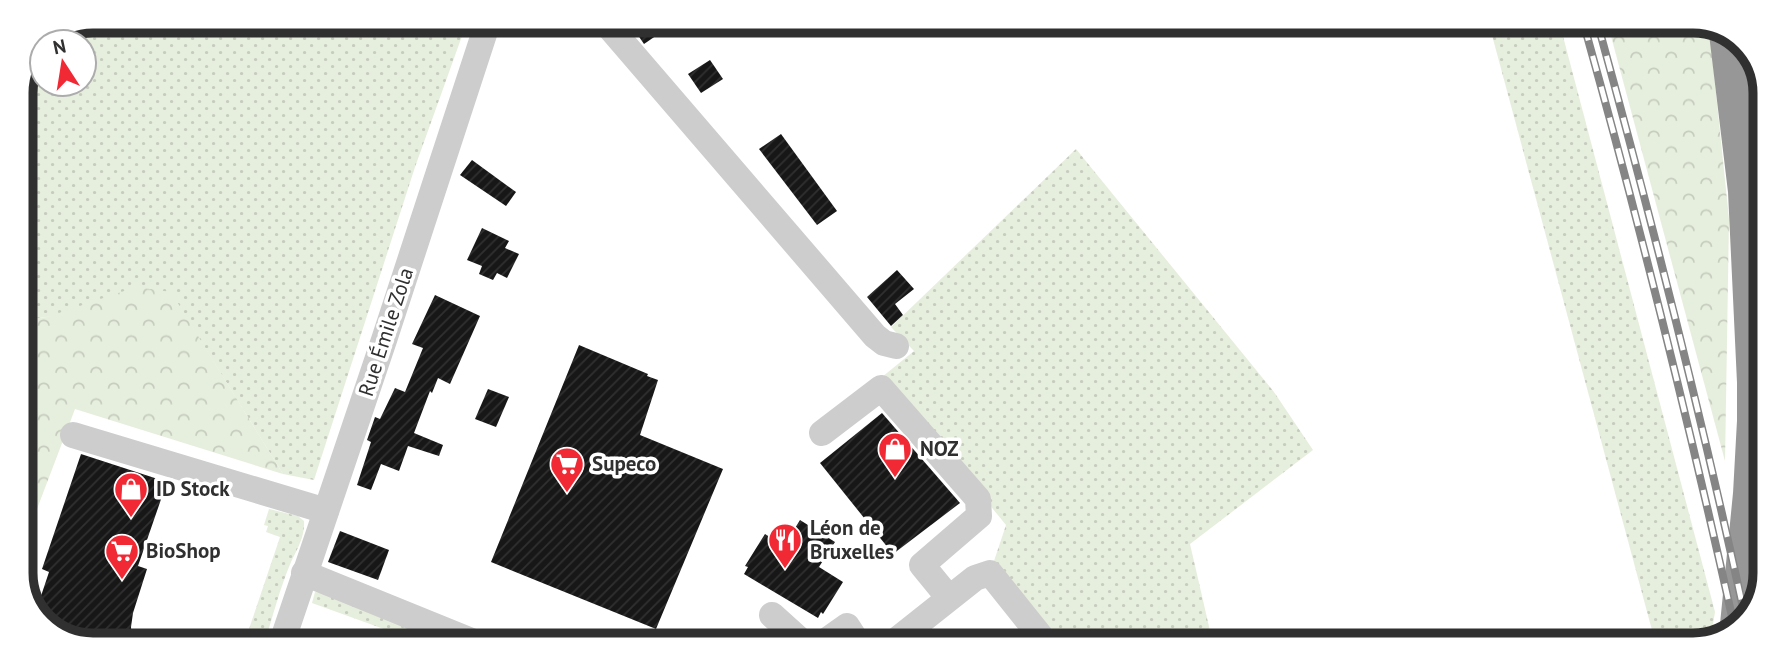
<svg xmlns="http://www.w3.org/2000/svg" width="1786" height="666" font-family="'PT Sans',sans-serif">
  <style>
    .grass { fill: url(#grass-dots) }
    .forest { fill: url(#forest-crowns) }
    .building { fill: url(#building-hatch) }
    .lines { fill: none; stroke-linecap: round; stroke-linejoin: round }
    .minor { stroke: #cdcdcd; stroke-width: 26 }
    .highway { stroke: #979797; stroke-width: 38 }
    .rail-casing { stroke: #858585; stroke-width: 8 }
    .rail { stroke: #fff; stroke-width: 5; stroke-dasharray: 16; stroke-linecap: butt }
    .labels { text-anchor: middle; stroke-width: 7; stroke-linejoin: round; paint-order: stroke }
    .street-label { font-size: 21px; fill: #303030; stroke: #fff }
    .poi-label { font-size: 21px; font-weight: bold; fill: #303030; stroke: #fff; text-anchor: start }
    .rim { fill: none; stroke: #303030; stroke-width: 9 }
  </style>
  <defs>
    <pattern id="grass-dots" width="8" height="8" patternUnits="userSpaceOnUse" patternTransform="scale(1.75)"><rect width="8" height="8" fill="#e6eedd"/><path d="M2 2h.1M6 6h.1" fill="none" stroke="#c6ccbe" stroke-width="1.8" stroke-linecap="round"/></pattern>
    <pattern id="forest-crowns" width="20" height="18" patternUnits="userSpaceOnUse" patternTransform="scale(1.75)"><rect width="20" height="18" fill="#e6eedd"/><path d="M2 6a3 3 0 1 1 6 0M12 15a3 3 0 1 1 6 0" fill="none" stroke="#c6ccbe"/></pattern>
    <pattern id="building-hatch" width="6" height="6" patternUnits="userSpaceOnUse" patternTransform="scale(1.75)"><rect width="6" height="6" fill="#171717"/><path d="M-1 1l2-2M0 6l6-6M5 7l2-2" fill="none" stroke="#303030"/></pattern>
  </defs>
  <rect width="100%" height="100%" fill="#fff"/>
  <g class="grass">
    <polygon points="93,21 467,22 415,167 314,480 283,474 171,293 47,317 21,320 21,89 42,43 42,84 84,84 84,42 42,42"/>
    <polygon points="1489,24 1560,25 1715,612 1711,635 1666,645 1656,645"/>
    <polygon points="1076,149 1274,392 1313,450 1190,544 1213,644 1046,643 990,573 1006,525 931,433 882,377 914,351 891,327"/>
    <path d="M269 509 298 516 304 521C305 537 297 549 291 562 280 588 273 615 265 642L245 641 280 537 266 532 268 526 264 525Z"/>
    <polygon points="315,592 327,593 421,632 420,642 405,642 406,637 312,603"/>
  </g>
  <g class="forest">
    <polygon points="1608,25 1709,25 1729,219 1725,461"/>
    <polygon points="136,287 171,292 283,474 75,409 21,551 21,320 47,317"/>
  </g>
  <g class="building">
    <polygon points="629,22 676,22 644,44"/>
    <polygon points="710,60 723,79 701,93 688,74"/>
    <polygon points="781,134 837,211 817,225 759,149"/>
    <polygon points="472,160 516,192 506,206 460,175"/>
    <polygon points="482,228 509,241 505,248 519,254 507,278 497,273 493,280 479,274 482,266 467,260"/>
    <polygon points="897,270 914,289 895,304 903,315 891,326 867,297"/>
    <polygon points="435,295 480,316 450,384 438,378 432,393 430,391 414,433 443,445 439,456 408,446 399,471 381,464 371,490 357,485 371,442 367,440 375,417 380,419 395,388 405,392 423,348 412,344"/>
    <polygon points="579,345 648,374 647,376 658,380 640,435 723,469 656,629 491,562"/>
    <polygon points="488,389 509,397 496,427 475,419"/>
    <polygon points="882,413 960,503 893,554 820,463"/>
    <polygon points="81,454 167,482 138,566 147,569 133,613 131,627 132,641 70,641 36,617 35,614 49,572 42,569"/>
    <polygon points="800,520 835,542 819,567 843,582 823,614 821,612 818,618 744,574 748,567 745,566 765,534 784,546"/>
    <polygon points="340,531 389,550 378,580 328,562"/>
  </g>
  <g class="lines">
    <g class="minor">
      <polyline points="605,22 875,336 884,343 896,346"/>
      <polyline points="822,433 881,388 978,499 979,516 922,565 949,598"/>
      <polyline points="73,435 326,511"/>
      <polyline points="304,573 474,642"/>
      <polyline points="772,615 803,643"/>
      <polyline points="282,642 384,340 488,22"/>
      <polyline points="823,643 847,626 858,643"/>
      <polyline points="893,643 975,578 990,573 1046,643"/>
    </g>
    <polyline class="highway" points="1728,33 1747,191 1756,382 1756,421 1752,494 1739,625"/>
    <g class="rail-casing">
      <g id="rail">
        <path d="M1584 25C1640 225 1690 427 1735 630"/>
        <path d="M1598 25C1652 221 1702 418 1745 617"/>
      </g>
    </g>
    <use href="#rail" class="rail"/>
  </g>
  <defs>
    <g id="shop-pin" transform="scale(1.75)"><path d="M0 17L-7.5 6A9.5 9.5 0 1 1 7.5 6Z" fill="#f02935" stroke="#fff"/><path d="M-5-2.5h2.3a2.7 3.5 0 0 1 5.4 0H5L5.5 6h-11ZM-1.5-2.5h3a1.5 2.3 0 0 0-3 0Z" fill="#fff"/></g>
    <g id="supermarket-pin" transform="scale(1.75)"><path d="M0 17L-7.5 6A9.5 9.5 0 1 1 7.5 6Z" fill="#f02935" stroke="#fff"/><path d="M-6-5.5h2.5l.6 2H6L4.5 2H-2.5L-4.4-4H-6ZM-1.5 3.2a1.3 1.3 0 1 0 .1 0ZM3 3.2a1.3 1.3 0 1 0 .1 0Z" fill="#fff"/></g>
    <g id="restaurant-pin" transform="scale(1.75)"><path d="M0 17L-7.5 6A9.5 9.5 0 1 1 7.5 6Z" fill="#f02935" stroke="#fff"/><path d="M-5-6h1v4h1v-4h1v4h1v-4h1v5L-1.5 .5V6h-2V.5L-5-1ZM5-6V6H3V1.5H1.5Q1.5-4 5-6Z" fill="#fff"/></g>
  </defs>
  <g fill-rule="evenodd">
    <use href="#shop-pin" x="895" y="449"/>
    <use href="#supermarket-pin" x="567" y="464"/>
    <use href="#shop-pin" x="131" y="489"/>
    <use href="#restaurant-pin" x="785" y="540"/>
    <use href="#supermarket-pin" x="122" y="551"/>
  </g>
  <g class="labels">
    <g class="street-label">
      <text transform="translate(386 332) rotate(-72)" y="7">Rue Émile Zola</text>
    </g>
    <g class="poi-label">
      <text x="920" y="456">NOZ</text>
      <text x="592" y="471">Supeco</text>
      <text x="156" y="496">ID Stock</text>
      <text x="810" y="535">Léon de<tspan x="810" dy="24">Bruxelles</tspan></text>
      <text x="146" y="558">BioShop</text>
    </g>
  </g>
  <path d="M0 0H1786V666H0ZM93 33H1693A60 60 0 0 1 1753 93V573A60 60 0 0 1 1693 633H93A60 60 0 0 1 33 573V93A60 60 0 0 1 93 33Z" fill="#fff" fill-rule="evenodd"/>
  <path class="rim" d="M93 33H1693A60 60 0 0 1 1753 93V573A60 60 0 0 1 1693 633H93A60 60 0 0 1 33 573V93A60 60 0 0 1 93 33Z"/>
  <g transform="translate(63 63) rotate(348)"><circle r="33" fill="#ffffff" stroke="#acacac" stroke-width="2"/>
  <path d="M0-5L12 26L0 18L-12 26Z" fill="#f02935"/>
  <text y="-10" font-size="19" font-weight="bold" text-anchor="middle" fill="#303030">N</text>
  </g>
</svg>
